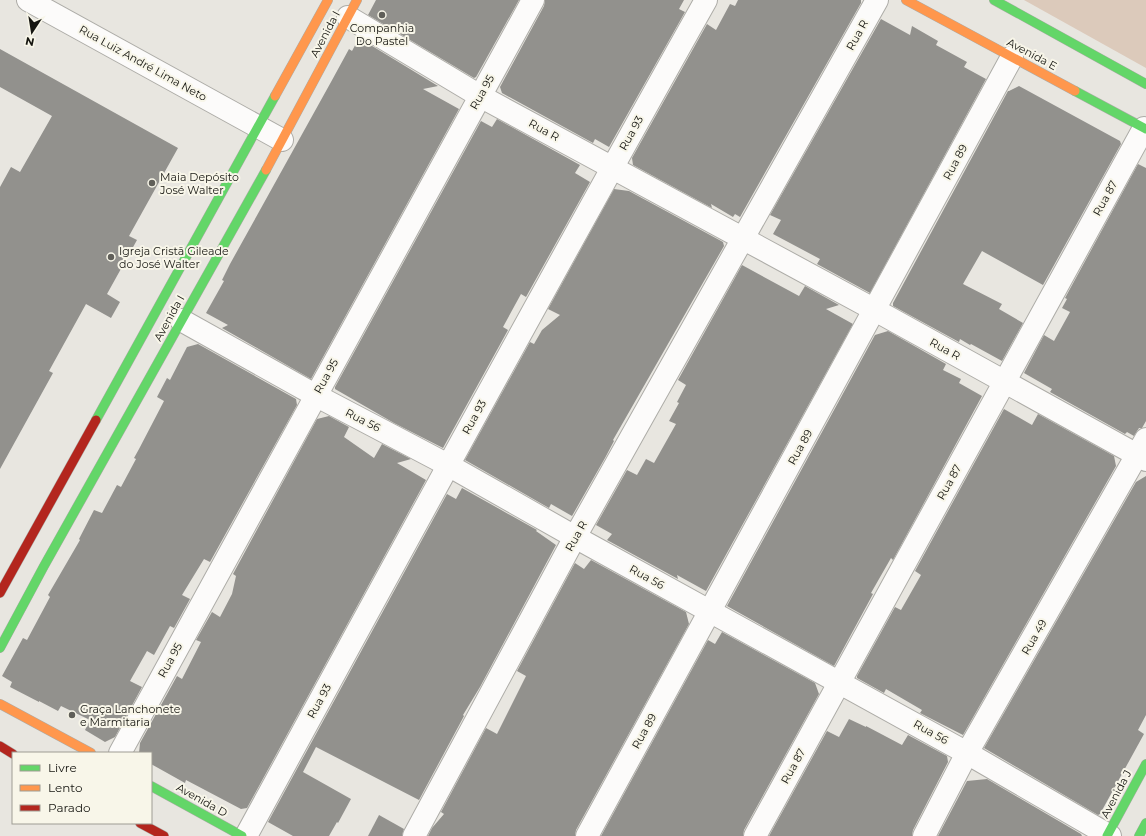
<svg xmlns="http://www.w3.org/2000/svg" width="1146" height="836" font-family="Montserrat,sans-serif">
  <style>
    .green { fill: #dccabb }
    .building { fill: #92918d }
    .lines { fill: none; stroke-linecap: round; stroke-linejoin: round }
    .street-casing { stroke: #adaca7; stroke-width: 24 }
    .fast-casing { stroke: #adaca7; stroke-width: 10 }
    .slow-casing { stroke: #adaca7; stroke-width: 10 }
    .jam-casing { stroke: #adaca7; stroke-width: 10 }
    .street { stroke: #fcfbfa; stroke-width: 22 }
    .fast { stroke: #63d668; stroke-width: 9 }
    .slow { stroke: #ff974d; stroke-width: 9 }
    .jam { stroke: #b3261e; stroke-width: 9 }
    .poi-dot { fill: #605f59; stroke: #f8f6e9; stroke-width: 1.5 }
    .labels { text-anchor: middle; stroke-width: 4; stroke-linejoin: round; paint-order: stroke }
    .poi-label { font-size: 11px; fill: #161611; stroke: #f8f6e9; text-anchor: start }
    .street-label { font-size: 11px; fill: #161611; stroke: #f8f6e9 }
  </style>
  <rect width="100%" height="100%" fill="#e8e6e0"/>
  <polygon class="green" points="1024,0 1146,0 1146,68"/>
  <g class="building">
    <polygon points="376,0 519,0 476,77 474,78 368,15"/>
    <polygon points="545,0 684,0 679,9 685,12 609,147 595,139 593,143 502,93 500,87 544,6"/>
    <polygon points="738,0 861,0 861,3 740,217 735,214 733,217 711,204 712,208 633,165 632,158 707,24 716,30 730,4 735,6"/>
    <polygon points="881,19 910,35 912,26 938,41 936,45 967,62 964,67 986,79 870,293 817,264 820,259 773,234 781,220 770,215"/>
    <polygon points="359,38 438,86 423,89 459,109 311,379 222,328 228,325 206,313 224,281 222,280 230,264 331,82 349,49 352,51"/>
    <polygon points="0,49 178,148 129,236 137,240 107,294 120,302 111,318 86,304 49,371 53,373 0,469 0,187 11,167 20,172 52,116 0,87"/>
    <polygon points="1019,86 1120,141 1121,144 1043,285 982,251 963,284 1002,304 999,309 1023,323 1002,361 971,344 970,345 960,339 959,342 893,306 893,303 1008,91 1009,91"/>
    <polygon points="497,119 580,165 575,173 590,182 526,297 521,294 503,327 508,330 443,448 394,423 335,389 335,387 481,121 492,127"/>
    <polygon points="1138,164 1146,168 1146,421 1142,428 1139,428 1134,436 1127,432 1125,434 1050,392 1052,389 1024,373 1044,335 1054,341 1070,312 1062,308 1067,299 1065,298"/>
    <polygon points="614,189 629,191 723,242 724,246 613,440 614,441 605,458 572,516 551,504 549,508 465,460 530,342 534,344 542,330 560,315 548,309"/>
    <polygon points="742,265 799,296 805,286 839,305 826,309 853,324 706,591 677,575 678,579 607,540 612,534 596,525 627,470 637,475 646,459 654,463 676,424 669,421 679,403 677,402 686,385 678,380"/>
    <polygon points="888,331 946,364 943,370 961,379 959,383 982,396 893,560 891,558 871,593 873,594 834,666 727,606 875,335"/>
    <polygon points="198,344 296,399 297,405 210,562 204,559 182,595 190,599 174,628 170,626 154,655 147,651 130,681 142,687 115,737 105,742 85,730 90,720 61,706 58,711 39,701 39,702 10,687 12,682 2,676 23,638 27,640 50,597 48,595 80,540 79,539 94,510 102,513 117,485 121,487 136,459 134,458 139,449 164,401 157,397 167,378 170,380 187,347"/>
    <polygon points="1004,409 1032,425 1038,414 1114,456 1116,466 963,735 920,713 922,710 886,689 884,693 857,678 857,676 895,607 901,610 921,575 915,571"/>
    <polygon points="329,416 349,427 344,437 374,458 382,444 411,459 397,463 426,480 247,808 241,809 186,780 185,783 151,764 151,753 139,753 140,743 177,676 182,679 201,642 196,640 212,612 220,617 232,594 236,576 233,574 317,419"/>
    <polygon points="1146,476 1146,715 1138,730 1144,734 1100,814 1098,815 984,748 1136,482"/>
    <polygon points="462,488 537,530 536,531 556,545 480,687 463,715 464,716 419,800 316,747 303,772 351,799 338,823 337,822 329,836 293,836 268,822 447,494 456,499"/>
    <polygon points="591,560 686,612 689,624 576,830 575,836 428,836 432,828 444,814 441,812 486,728 497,734 526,676 517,671 575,563 584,569"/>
    <polygon points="722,632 815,683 819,694 744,830 743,836 601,836 708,640 715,644"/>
    <polygon points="849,719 866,727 866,726 902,745 908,735 947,756 948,762 913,830 912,836 769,836 827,731 839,737"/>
    <polygon points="987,779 1081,834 1082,836 938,836 967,781"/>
    <polygon points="379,815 404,829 402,836 368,836"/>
  </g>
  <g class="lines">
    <g class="street-casing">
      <g id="street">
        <polyline points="28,0 282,140"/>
        <polyline points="348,17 480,96 875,310 1146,460"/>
        <polyline points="181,320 315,395 448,465 575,537 967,753 1110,836"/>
        <polyline points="120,753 533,0"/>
        <path d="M246 836C398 557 550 277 706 0"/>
        <polyline points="414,836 575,537 877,0"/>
        <path d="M587 836C728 576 872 317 1012 57"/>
        <polyline points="755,836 1144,128"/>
        <polyline points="924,836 967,753 1146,439"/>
      </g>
    </g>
    <g class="fast-casing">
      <g id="fast">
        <polyline points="994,0 1146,84"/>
        <polyline points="1075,91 1146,129"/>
        <polyline points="96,420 275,96"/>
        <polyline points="0,648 44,566 266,170"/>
        <polyline points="151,786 242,836"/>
        <polyline points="1107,836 1146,764"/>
        <polyline points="1139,836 1146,823"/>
      </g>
    </g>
    <g class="slow-casing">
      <g id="slow">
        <polyline points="906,0 1075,91"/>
        <polyline points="275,96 328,0"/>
        <polyline points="266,170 357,0"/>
        <polyline points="0,704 91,753"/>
      </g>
    </g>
    <g class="jam-casing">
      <g id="jam">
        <polyline points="0,593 96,420"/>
        <polyline points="0,746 13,754"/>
        <polyline points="140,823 164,836"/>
      </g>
    </g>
    <use href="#street" class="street"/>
    <use href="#fast" class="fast"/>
    <use href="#slow" class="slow"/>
    <use href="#jam" class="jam"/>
  </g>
  <g class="poi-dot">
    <circle cx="382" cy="15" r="4"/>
    <circle cx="152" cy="183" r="4"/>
    <circle cx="111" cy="257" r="4"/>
    <circle cx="72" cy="715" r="4"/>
  </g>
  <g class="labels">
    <g class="poi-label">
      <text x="382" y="32" text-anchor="middle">Companhia<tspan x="382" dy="13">Do Pastel</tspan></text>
      <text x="160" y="181">Maia Depósito<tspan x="160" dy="13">José Walter</tspan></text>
      <text x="119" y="255">Igreja Cristã Gileade<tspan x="119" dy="13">do José Walter</tspan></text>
      <text x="80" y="713">Graça Lanchonete<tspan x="80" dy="13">e Marmitaria</tspan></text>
    </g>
    <g class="street-label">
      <text transform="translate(325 34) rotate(-62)" y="4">Avenida I</text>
      <text transform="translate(857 35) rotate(-61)" y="4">Rua R</text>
      <text transform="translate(1032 54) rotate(28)" y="4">Avenida E</text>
      <text transform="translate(143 63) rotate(29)" y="4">Rua Luiz André Lima Neto</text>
      <text transform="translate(482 92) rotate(-61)" y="4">Rua 95</text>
      <text transform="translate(544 130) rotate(29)" y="4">Rua R</text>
      <text transform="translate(631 133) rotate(-61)" y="4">Rua 93</text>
      <text transform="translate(955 162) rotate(-62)" y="4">Rua 89</text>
      <text transform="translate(1105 198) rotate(-61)" y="4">Rua 87</text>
      <text transform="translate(169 318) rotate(-61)" y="4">Avenida I</text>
      <text transform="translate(945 349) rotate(29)" y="4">Rua R</text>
      <text transform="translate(326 376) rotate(-61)" y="4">Rua 95</text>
      <text transform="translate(474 417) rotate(-61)" y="4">Rua 93</text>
      <text transform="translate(363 420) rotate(27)" y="4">Rua 56</text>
      <text transform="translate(800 447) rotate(-61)" y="4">Rua 89</text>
      <text transform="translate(949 482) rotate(-61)" y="4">Rua 87</text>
      <text transform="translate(576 536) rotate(-61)" y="4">Rua R</text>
      <text transform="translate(647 577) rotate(29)" y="4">Rua 56</text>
      <text transform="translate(1034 637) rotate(-60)" y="4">Rua 49</text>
      <text transform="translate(170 660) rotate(-61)" y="4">Rua 95</text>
      <text transform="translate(319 701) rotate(-61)" y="4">Rua 93</text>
      <text transform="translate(644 731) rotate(-61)" y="4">Rua 89</text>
      <text transform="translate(931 732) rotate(29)" y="4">Rua 56</text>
      <text transform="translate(793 766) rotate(-61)" y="4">Rua 87</text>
      <text transform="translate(1116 794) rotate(-62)" y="4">Avenida J</text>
      <text transform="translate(202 800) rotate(29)" y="4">Avenida D</text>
    </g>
  </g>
  <rect x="12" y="752" width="140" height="72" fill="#f8f6e9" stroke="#9e9c93"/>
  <rect x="20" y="765" width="20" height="6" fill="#63d668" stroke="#9e9c93"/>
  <text x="48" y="772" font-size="12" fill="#161611">Livre</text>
  <rect x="20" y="785" width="20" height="6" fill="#ff974d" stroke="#9e9c93"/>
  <text x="48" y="792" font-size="12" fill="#161611">Lento</text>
  <rect x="20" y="805" width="20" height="6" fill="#b3261e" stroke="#9e9c93"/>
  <text x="48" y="812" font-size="12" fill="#161611">Parado</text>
  <g transform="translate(32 32) rotate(192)" stroke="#f8f6e9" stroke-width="3" paint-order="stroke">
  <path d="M0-3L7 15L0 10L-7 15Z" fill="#161611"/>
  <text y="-6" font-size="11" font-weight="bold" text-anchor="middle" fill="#161611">N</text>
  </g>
</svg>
